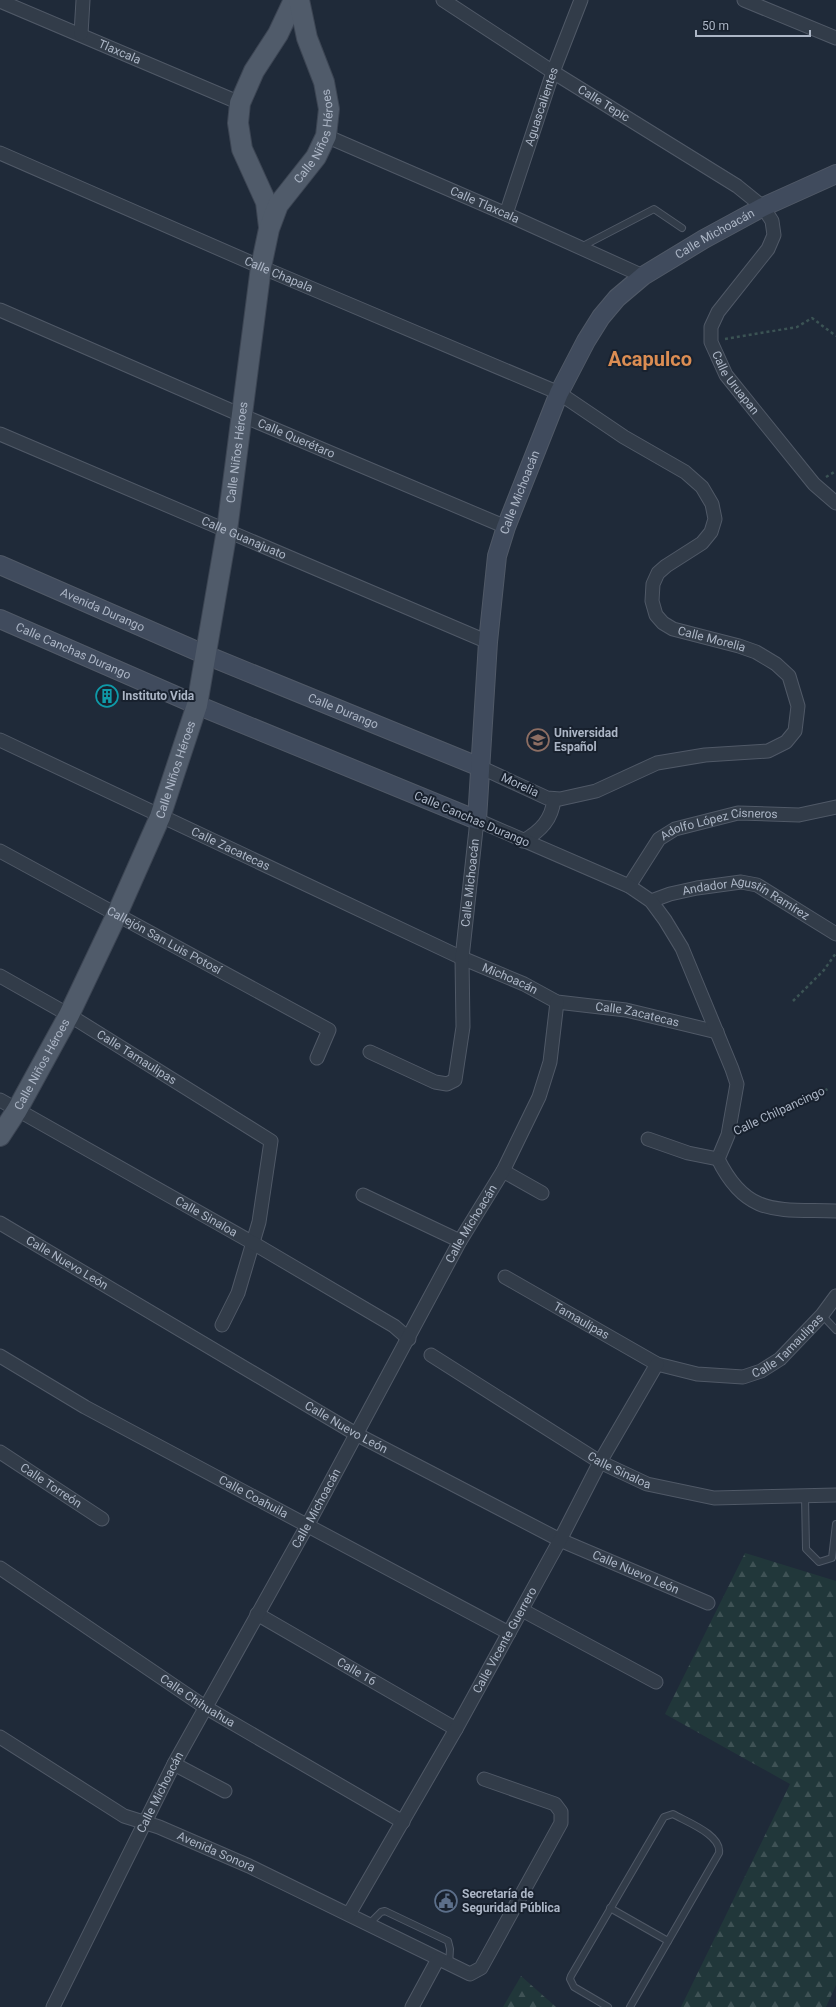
<svg xmlns="http://www.w3.org/2000/svg" width="836" height="2007" font-family="Roboto,sans-serif">
  <style>
    .forest { fill: url(#forest-firs) }
    .lines { fill: none; stroke-linecap: round; stroke-linejoin: round }
    .lane-casing { stroke: #505967; stroke-width: 8 }
    .street-casing { stroke: #505967; stroke-width: 15 }
    .secondary-casing { stroke: #505967; stroke-width: 20 }
    .primary-casing { stroke: #3c4553; stroke-width: 22 }
    .path { stroke: #3b5354; stroke-width: 2.5; stroke-dasharray: 3 3; stroke-linecap: butt }
    .lane { stroke: #323c49; stroke-width: 6 }
    .street { stroke: #323c49; stroke-width: 13 }
    .secondary { stroke: #404b5d; stroke-width: 18 }
    .primary { stroke: #505b6a; stroke-width: 20 }
    .labels { text-anchor: middle; stroke-width: 4; stroke-linejoin: round; paint-order: stroke }
    .street-label { font-size: 12px; fill: #acb6c6; stroke: #18212e }
    .poi-label { font-size: 12px; font-weight: bold; fill: #acb6c6; stroke: #18212e; text-anchor: start }
    .town-label { font-size: 20px; font-weight: bold; fill: #db8d53; stroke: #18212e }
  </style>
  <defs>
    <pattern id="forest-firs" width="22" height="20" patternUnits="userSpaceOnUse"><rect width="22" height="20" fill="#21373a"/><path d="M5 1l3.5 6h-7zM16 11l3.5 6h-7z" fill="#3f5255"/></pattern>
  </defs>
  <rect width="100%" height="100%" fill="#1f2a39"/>
  <g class="forest">
    <polygon points="745,1553 836,1581 836,1985 826,2007 681,2007 790,1784 665,1714"/>
    <polygon points="521,1976 556,2007 503,2007"/>
  </g>
  <g class="lines">
    <g class="lane-casing">
      <g id="lane">
        <polyline points="581,247 654,209 682,228"/>
        <polyline points="822,1315 836,1330"/>
        <polyline points="805,1496 806,1549 819,1562 832,1558 836,1524"/>
        <polyline points="610,1908 668,1941"/>
        <polyline points="369,1924 381,1912 385,1911 448,1941 450,1949 449,1965"/>
        <path d="M608 2007 574 1987 570 1979 571 1976 664 1817 673 1814C687 1822 722 1835 719 1853L630 2007"/>
      </g>
    </g>
    <g class="street-casing">
      <g id="street">
        <path id="s1" d="M443 0 553 72 737 186 763 207 772 221 774 235 768 249 718 312 711 327V342L726 375 814 484 836 503"/>
        <polyline points="744,0 836,38"/>
        <path id="s2" d="M0 1 240 103"/>
        <polyline points="81,34 83,0"/>
        <path id="s3" d="M326 136 506 214 643 276"/>
        <path id="s4" d="M0 153 261 267 559 393 624 437 685 472 702 487 712 504 715 519 711 532 702 543 666 566 658 573 653 584 652 601 656 615 663 623 673 629 739 646 756 652 776 664 789 676 798 706 795 731 786 742 768 751 705 755 657 763 596 791 560 799 547 798 480 767"/>
        <path id="s5" d="M506 214 553 72 581 0"/>
        <path id="s6" d="M0 310 241 415 506 527"/>
        <path id="s7" d="M0 434 488 642"/>
        <path id="s8" d="M0 740 462 958 524 984 557 1002 626 1010 717 1032"/>
        <path d="M523 841C541 831 552 819 554 799"/>
        <path id="s9" d="M0 851 329 1030 317 1058"/>
        <path id="s10" d="M629 886 659 839 675 829 738 813 799 815 836 807"/>
        <path id="s11" d="M651 901 670 894 697 888 741 882 757 885 836 934"/>
        <path id="s12" d="M0 976 69 1015 271 1141 259 1222 238 1293 222 1325"/>
        <path id="s13" d="M370 1052 435 1082 447 1084 455 1080 463 1027 462 958 477 820 629 886 651 901 665 920 682 948 732 1069 737 1084 728 1135 718 1159C747 1218 779 1209 836 1211"/>
        <path id="s14" d="M0 1100 253 1243 394 1326 409 1339"/>
        <polyline points="648,1139 688,1153 718,1159"/>
        <polyline points="503,1171 542,1193"/>
        <polyline points="363,1195 460,1241"/>
        <path id="s15" d="M0 1223 356 1434 560 1540 708 1603"/>
        <path id="s16" d="M505 1277 657 1364 697 1374 743 1377 761 1371 780 1359 822 1315 836 1296"/>
        <path id="s17" d="M431 1355 600 1462 647 1484 714 1498 836 1495"/>
        <path id="s18" d="M0 1356 85 1407 509 1633"/>
        <path id="s19" d="M0 1452 102 1519"/>
        <path id="s20" d="M0 1568 205 1707 403 1822"/>
        <polyline points="522,1610 656,1682"/>
        <path id="s21" d="M257 1614 456 1729"/>
        <path id="s22" d="M0 1737 124 1816 159 1827 249 1866 470 1974 481 1968 561 1823V1812L555 1804 484 1779"/>
        <polyline points="174,1764 225,1791"/>
        <path id="s23" d="M349 1914 456 1729 560 1540 600 1462 657 1364"/>
        <path id="s24" d="M53 2007 174 1764 307 1526 460 1241 503 1171 539 1097 550 1062 557 1002"/>
        <polyline points="412,2007 438,1959"/>
      </g>
    </g>
    <g class="secondary-casing">
      <g id="secondary">
        <path id="s25" d="M0 565 206 655 480 767"/>
        <path id="s26" d="M0 619 197 705 477 820 488 642 497 556 506 527 559 393 586 341 601 317 617 298 643 276 704 239 763 207 836 174"/>
      </g>
    </g>
    <g class="primary-casing">
      <g id="primary">
        <polyline points="269,227 266,202 242,149 238,123 240,103 254,71 278,34 294,0"/>
        <path id="s27" d="M0 1136 17 1110 69 1015 117 914 160 817 197 705 227 530 261 267 269 229 278 205 316 157 326 136 329 109 324 82 307 38 299 0"/>
      </g>
    </g>
    <g class="path">
      <polyline points="725,339 797,327 812,318 836,336"/>
      <polyline points="826,477 836,471"/>
      <polyline points="793,1001 824,970 836,953"/>
      <polyline points="743,1128 830,1088"/>
    </g>
    <use href="#lane" class="lane"/>
    <use href="#street" class="street"/>
    <use href="#secondary" class="secondary"/>
    <use href="#primary" class="primary"/>
  </g>
  <defs>
    <g id="building-ring" transform="scale(1.15)"><circle r="9.5" fill="#18212e" stroke="#0f9aa8" stroke-width="1.5"/><path d="M-4-6H4V6H1V3H-1V6H-4ZM-2.5-4.3h1.7v1.8h-1.7ZM.8-4.3h1.7v1.8H.8ZM-2.5-1h1.7V.8h-1.7ZM.8-1h1.7V.8H.8Z" fill="#0f9aa8"/></g>
    <g id="university-ring" transform="scale(1.15)"><circle r="9.5" fill="#18212e" stroke="#8d6e63" stroke-width="1.5"/><path d="M0-5L7-2L0 1L-7-2ZM-4 1L0 2.5L4 1V4Q0 6-4 4Z" fill="#8d6e63"/></g>
    <g id="civic-ring" transform="scale(1.15)"><circle r="9.5" fill="#18212e" stroke="#5c6f8a" stroke-width="1.5"/><path d="M-.6-6.5H3V-4.5H.6V-3L4-1V1h2V6H-6V1h2V-1L-.6-3ZM-1.2 2.5V6h2.4V2.5Z" fill="#5c6f8a"/></g>
  </defs>
  <g fill-rule="evenodd">
    <use href="#building-ring" x="107" y="696"/>
    <use href="#university-ring" x="538" y="740"/>
    <use href="#civic-ring" x="446" y="1901"/>
  </g>
  <g class="labels">
    <g class="street-label">
      <text dy="4" stroke="none"><textPath href="#s2" startOffset="130">Tlaxcala</textPath></text>
      <text dy="4" stroke="none"><textPath href="#s1" startOffset="191">Calle Tepic</textPath></text>
      <text dy="4" stroke="none"><textPath href="#s5" startOffset="113">Aguascalientes</textPath></text>
      <text dy="4" stroke="none"><textPath href="#s27" startOffset="1063">Calle Niños Héroes</textPath></text>
      <text dy="4" stroke="none"><textPath href="#s3" startOffset="173">Calle Tlaxcala</textPath></text>
      <text dy="4" stroke="none"><textPath href="#s26" startOffset="1186">Calle Michoacán</textPath></text>
      <text dy="4" stroke="none"><textPath href="#s4" startOffset="304">Calle Chapala</textPath></text>
      <text dy="4" stroke="none"><textPath href="#s1" startOffset="587">Calle Uruapan</textPath></text>
      <text dy="4" stroke="none"><textPath href="#s6" startOffset="323">Calle Querétaro</textPath></text>
      <text dy="4" stroke="none"><textPath href="#s27" startOffset="731">Calle Niños Héroes</textPath></text>
      <text dy="4" stroke="none"><textPath href="#s26" startOffset="850">Calle Michoacán</textPath></text>
      <text dy="4" stroke="none"><textPath href="#s7" startOffset="265">Calle Guanajuato</textPath></text>
      <text dy="4" stroke="none"><textPath href="#s25" startOffset="112">Avenida Durango</textPath></text>
      <text dy="4" stroke="none"><textPath href="#s4" startOffset="1002">Calle Morelia</textPath></text>
      <text dy="4" stroke="none"><textPath href="#s26" startOffset="80">Calle Canchas Durango</textPath></text>
      <text dy="4" stroke="none"><textPath href="#s25" startOffset="373">Calle Durango</textPath></text>
      <text dy="4" stroke="none"><textPath href="#s27" startOffset="407">Calle Niños Héroes</textPath></text>
      <text transform="translate(520 785) rotate(25)" y="4">Morelia</text>
      <text transform="translate(472 819) rotate(23)" y="4">Calle Canchas Durango</text>
      <text dy="4" stroke="none"><textPath href="#s10" startOffset="119">Adolfo López Cisneros</textPath></text>
      <text dy="4" stroke="none"><textPath href="#s8" startOffset="255">Calle Zacatecas</textPath></text>
      <text dy="4" stroke="none"><textPath href="#s13" startOffset="291">Calle Michoacán</textPath></text>
      <text dy="4" stroke="none"><textPath href="#s11" startOffset="101">Andador Agustín Ramírez</textPath></text>
      <text dy="4" stroke="none"><textPath href="#s9" startOffset="187">Callejón San Luis Potosí</textPath></text>
      <text dy="4" stroke="none"><textPath href="#s8" startOffset="563">Michoacán</textPath></text>
      <text dy="4" stroke="none"><textPath href="#s8" startOffset="697">Calle Zacatecas</textPath></text>
      <text dy="4" stroke="none"><textPath href="#s12" startOffset="159">Calle Tamaulipas</textPath></text>
      <text dy="4" stroke="none"><textPath href="#s27" startOffset="83">Calle Niños Héroes</textPath></text>
      <text transform="translate(779 1111) rotate(-25)" y="4">Calle Chilpancingo</text>
      <text dy="4" stroke="none"><textPath href="#s14" startOffset="237">Calle Sinaloa</textPath></text>
      <text dy="4" stroke="none"><textPath href="#s24" startOffset="888">Calle Michoacán</textPath></text>
      <text dy="4" stroke="none"><textPath href="#s15" startOffset="78">Calle Nuevo León</textPath></text>
      <text dy="4" stroke="none"><textPath href="#s16" startOffset="88">Tamaulipas</textPath></text>
      <text dy="4" stroke="none"><textPath href="#s16" startOffset="318">Calle Tamaulipas</textPath></text>
      <text dy="4" stroke="none"><textPath href="#s15" startOffset="402">Calle Nuevo León</textPath></text>
      <text dy="4" stroke="none"><textPath href="#s17" startOffset="221">Calle Sinaloa</textPath></text>
      <text dy="4" stroke="none"><textPath href="#s19" startOffset="61">Calle Torreón</textPath></text>
      <text dy="4" stroke="none"><textPath href="#s18" startOffset="290">Calle Coahuila</textPath></text>
      <text dy="4" stroke="none"><textPath href="#s24" startOffset="564">Calle Michoacán</textPath></text>
      <text dy="4" stroke="none"><textPath href="#s15" startOffset="726">Calle Nuevo León</textPath></text>
      <text dy="4" stroke="none"><textPath href="#s23" startOffset="315">Calle Vicente Guerrero</textPath></text>
      <text dy="4" stroke="none"><textPath href="#s21" startOffset="115">Calle 16</textPath></text>
      <text dy="4" stroke="none"><textPath href="#s20" startOffset="238">Calle Chihuahua</textPath></text>
      <text dy="4" stroke="none"><textPath href="#s24" startOffset="240">Calle Michoacán</textPath></text>
      <text dy="4" stroke="none"><textPath href="#s22" startOffset="246">Avenida Sonora</textPath></text>
    </g>
    <g class="poi-label">
      <text x="122" y="700">Instituto Vida</text>
      <text x="554" y="737">Universidad<tspan x="554" dy="14">Español</tspan></text>
      <text x="462" y="1898">Secretaría de<tspan x="462" dy="14">Seguridad Pública</tspan></text>
    </g>
    <g class="town-label">
      <text x="650" y="366">Acapulco</text>
    </g>
  </g>
  <path d="M696 30v6h114v-6" fill="none" stroke="#acb6c6" stroke-width="2"/>
  <text x="702" y="30" font-size="12" fill="#acb6c6" stroke="#18212e" stroke-width="3" paint-order="stroke">50 m</text>
</svg>
